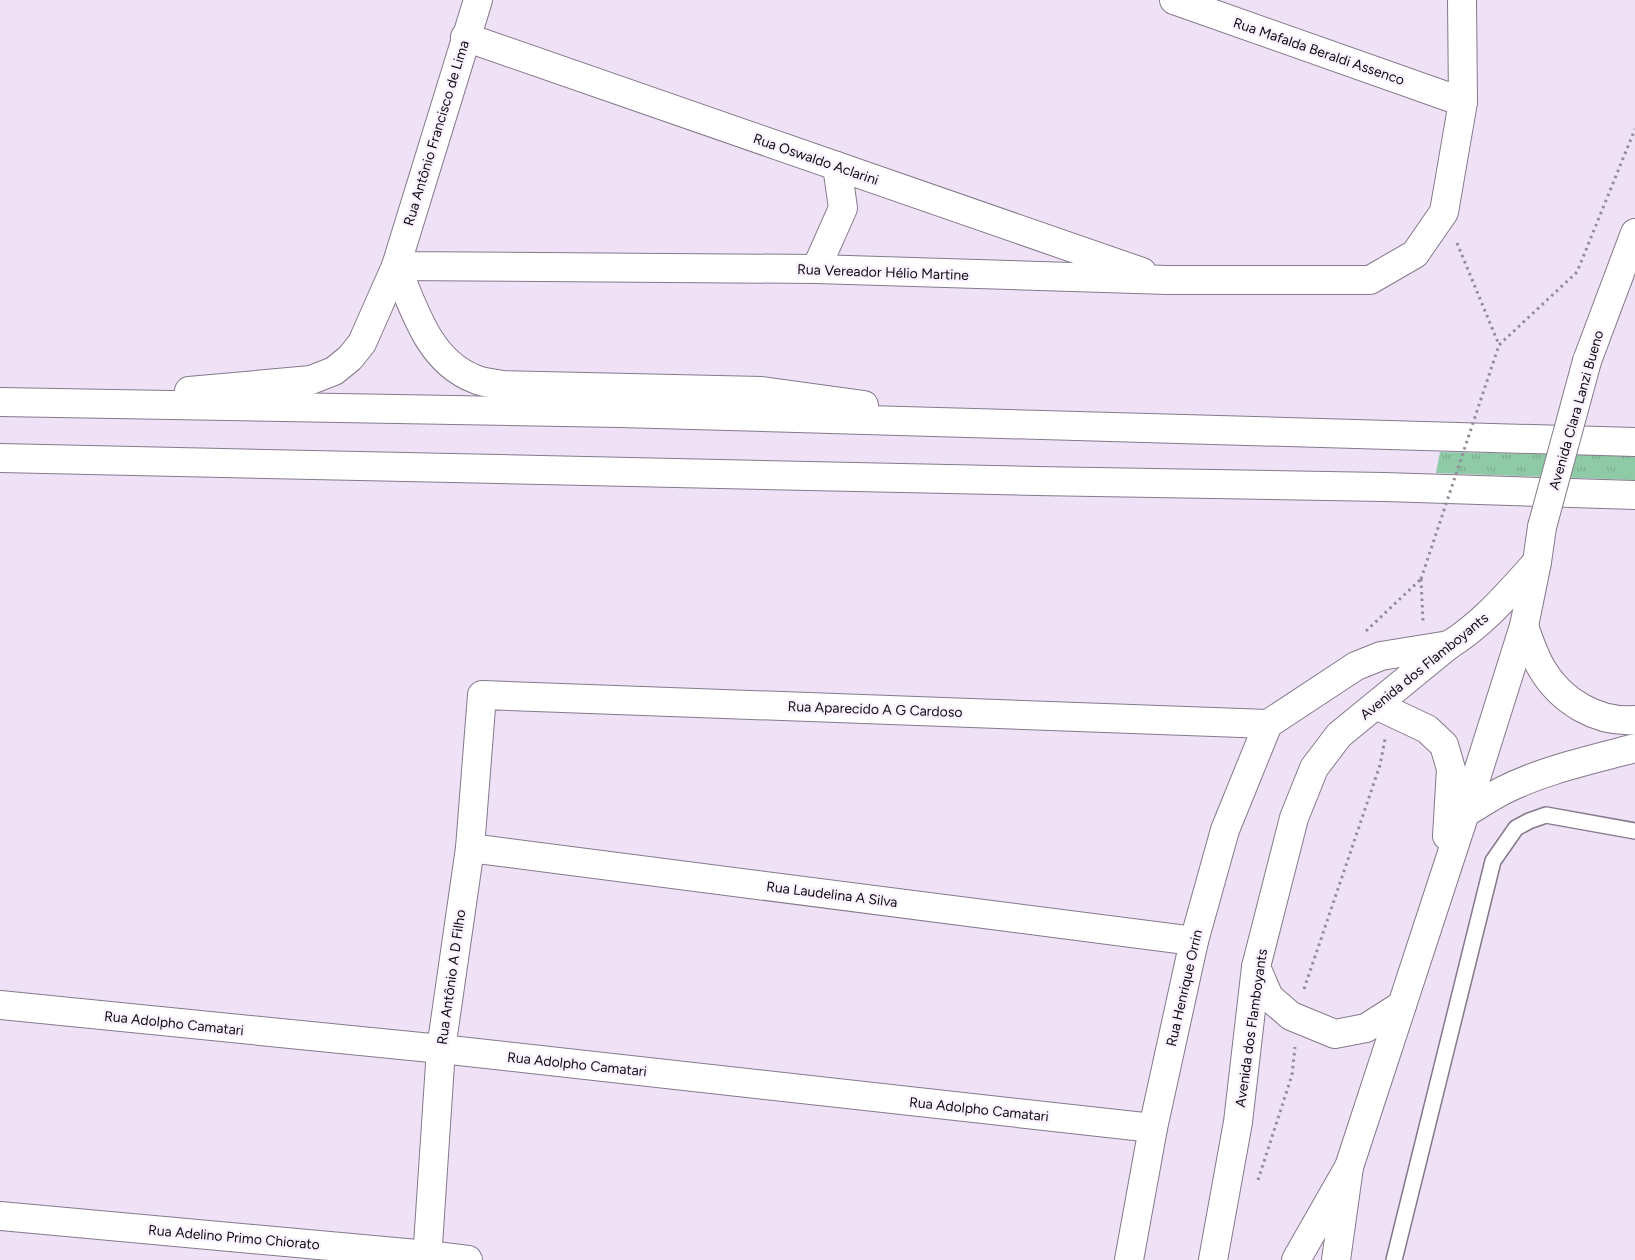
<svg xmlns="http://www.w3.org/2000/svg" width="1635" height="1260" font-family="Figtree,sans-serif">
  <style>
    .grass { fill: url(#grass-tufts) }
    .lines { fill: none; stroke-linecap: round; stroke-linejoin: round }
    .lane-casing { stroke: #85798b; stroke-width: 18 }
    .street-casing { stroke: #85798b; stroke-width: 30 }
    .secondary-casing { stroke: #85798b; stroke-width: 30 }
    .highway-casing { stroke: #85798b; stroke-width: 30 }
    .path { stroke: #958b9a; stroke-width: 3; stroke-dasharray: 2.5 4; stroke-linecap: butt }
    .lane { stroke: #fff; stroke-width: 15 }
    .street { stroke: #fff; stroke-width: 28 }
    .secondary { stroke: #fff; stroke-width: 28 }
    .highway { stroke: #fff; stroke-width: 28 }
    .secondary-bridge-casing { stroke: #85798b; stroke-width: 30; stroke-linecap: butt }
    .path-bridge { stroke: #958b9a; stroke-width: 3; stroke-dasharray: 2.5 4; stroke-linecap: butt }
    .secondary-bridge { stroke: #fff; stroke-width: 28 }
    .labels { text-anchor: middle; stroke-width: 4.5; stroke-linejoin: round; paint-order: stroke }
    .street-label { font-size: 14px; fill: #0e0a10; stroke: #f9f1fe }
  </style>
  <defs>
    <pattern id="grass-tufts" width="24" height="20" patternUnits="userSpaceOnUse" patternTransform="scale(1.25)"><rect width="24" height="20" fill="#8fcaa6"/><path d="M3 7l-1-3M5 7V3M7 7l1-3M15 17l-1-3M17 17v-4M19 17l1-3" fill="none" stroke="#7aac8e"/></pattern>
  </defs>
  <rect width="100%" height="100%" fill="#efe2f7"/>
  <polygon class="grass" points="1440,452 1635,456 1635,480 1436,473"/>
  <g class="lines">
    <g class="lane-casing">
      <polyline id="lane" points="1394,1260 1493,861 1516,828 1529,821 1546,815 1635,831"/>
    </g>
    <g class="street-casing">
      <g id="street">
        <polyline points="478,0 396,266 816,269 1167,280 1370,280 1415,254 1444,212 1463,102 1462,0"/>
        <polyline points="1174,0 1463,102"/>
        <polyline points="465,37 1142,272"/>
        <polyline points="816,269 843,208 837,166"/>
        <polyline points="1268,724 1356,666 1381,656 1449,645"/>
        <polyline points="470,848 1194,941"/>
        <polyline points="0,1005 441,1049 1153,1128"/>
        <polyline points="0,1216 428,1255 468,1260"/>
        <polyline points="427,1260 441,1049 470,848 482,695 1268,724"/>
        <polyline points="1129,1260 1153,1128 1194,941 1225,830 1268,724"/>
        <polyline points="1336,1260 1349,1167"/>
      </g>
    </g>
    <g class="secondary-casing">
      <g id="secondary">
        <polyline points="1587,361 1635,233"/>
        <path d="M1524 626C1529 640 1534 656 1542 669 1561 701 1597 723 1635 720"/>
        <polyline points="1376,705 1427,729 1444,745 1451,769 1447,836"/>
        <path d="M1465 813C1477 806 1489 798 1502 791 1543 770 1591 760 1635 748"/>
        <polyline points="1256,967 1269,997 1291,1016 1335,1034 1366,1028 1402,1005"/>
        <path d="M1213 1260 1238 1122 1256 967 1294 818 1314 768 1339 735 1449 645C1483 624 1510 592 1537 562"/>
        <polyline points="1296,1260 1349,1167 1465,813 1524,626 1537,562 1542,527"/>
      </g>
    </g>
    <g class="highway-casing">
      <g id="highway">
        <path d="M396 266C414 308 428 361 475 379 483 383 493 383 502 385L762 391 864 405"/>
        <polyline points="189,391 311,380 334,371 350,358 362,343 396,266"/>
        <polyline points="0,402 620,413 1635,442"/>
        <polyline points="0,458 1036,481 1384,487 1635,495"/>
      </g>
    </g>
    <g class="path">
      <polyline points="1457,243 1499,345 1577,272 1635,129"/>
      <polyline points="1421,579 1423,621"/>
      <polyline points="1366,631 1421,579"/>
      <polyline points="1304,989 1380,765 1385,739"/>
      <polyline points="1258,1180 1292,1075 1295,1047"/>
    </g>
    <use href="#lane" class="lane"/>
    <use href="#street" class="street"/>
    <use href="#secondary" class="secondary"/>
    <use href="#highway" class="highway"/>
    <g class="secondary-bridge-casing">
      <polyline id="secondary-bridge" points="1542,527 1587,361"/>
    </g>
    <polyline class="path-bridge" points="1421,579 1499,345"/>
    <use href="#secondary-bridge" class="secondary-bridge"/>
  </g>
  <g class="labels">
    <g class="street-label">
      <text transform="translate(1319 51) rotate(19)" y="5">Rua Mafalda Beraldi Assenco</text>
      <text transform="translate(436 133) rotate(-73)" y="5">Rua Antônio Francisco de Lima</text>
      <text transform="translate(816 159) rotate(19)" y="5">Rua Oswaldo Aclarini</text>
      <text transform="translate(883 272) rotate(2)" y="5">Rua Vereador Hélio Martine</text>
      <text transform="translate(1576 410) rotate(-74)" y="5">Avenida Clara Lanzi Bueno</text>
      <text transform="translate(1424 666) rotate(-39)" y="5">Avenida dos Flamboyants</text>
      <text transform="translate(875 709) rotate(2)" y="5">Rua Aparecido A G Cardoso</text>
      <text transform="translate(832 894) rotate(7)" y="5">Rua Laudelina A Silva</text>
      <text transform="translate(451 977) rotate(-82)" y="5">Rua Antônio A D Filho</text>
      <text transform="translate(1184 988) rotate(-77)" y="5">Rua Henrique Orrin</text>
      <text transform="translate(174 1023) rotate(6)" y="5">Rua Adolpho Camatari</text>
      <text transform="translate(1251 1028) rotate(-82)" y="5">Avenida dos Flamboyants</text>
      <text transform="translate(577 1064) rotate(6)" y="5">Rua Adolpho Camatari</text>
      <text transform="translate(979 1109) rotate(6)" y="5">Rua Adolpho Camatari</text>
      <text transform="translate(234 1237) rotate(5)" y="5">Rua Adelino Primo Chiorato</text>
    </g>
  </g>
</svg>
